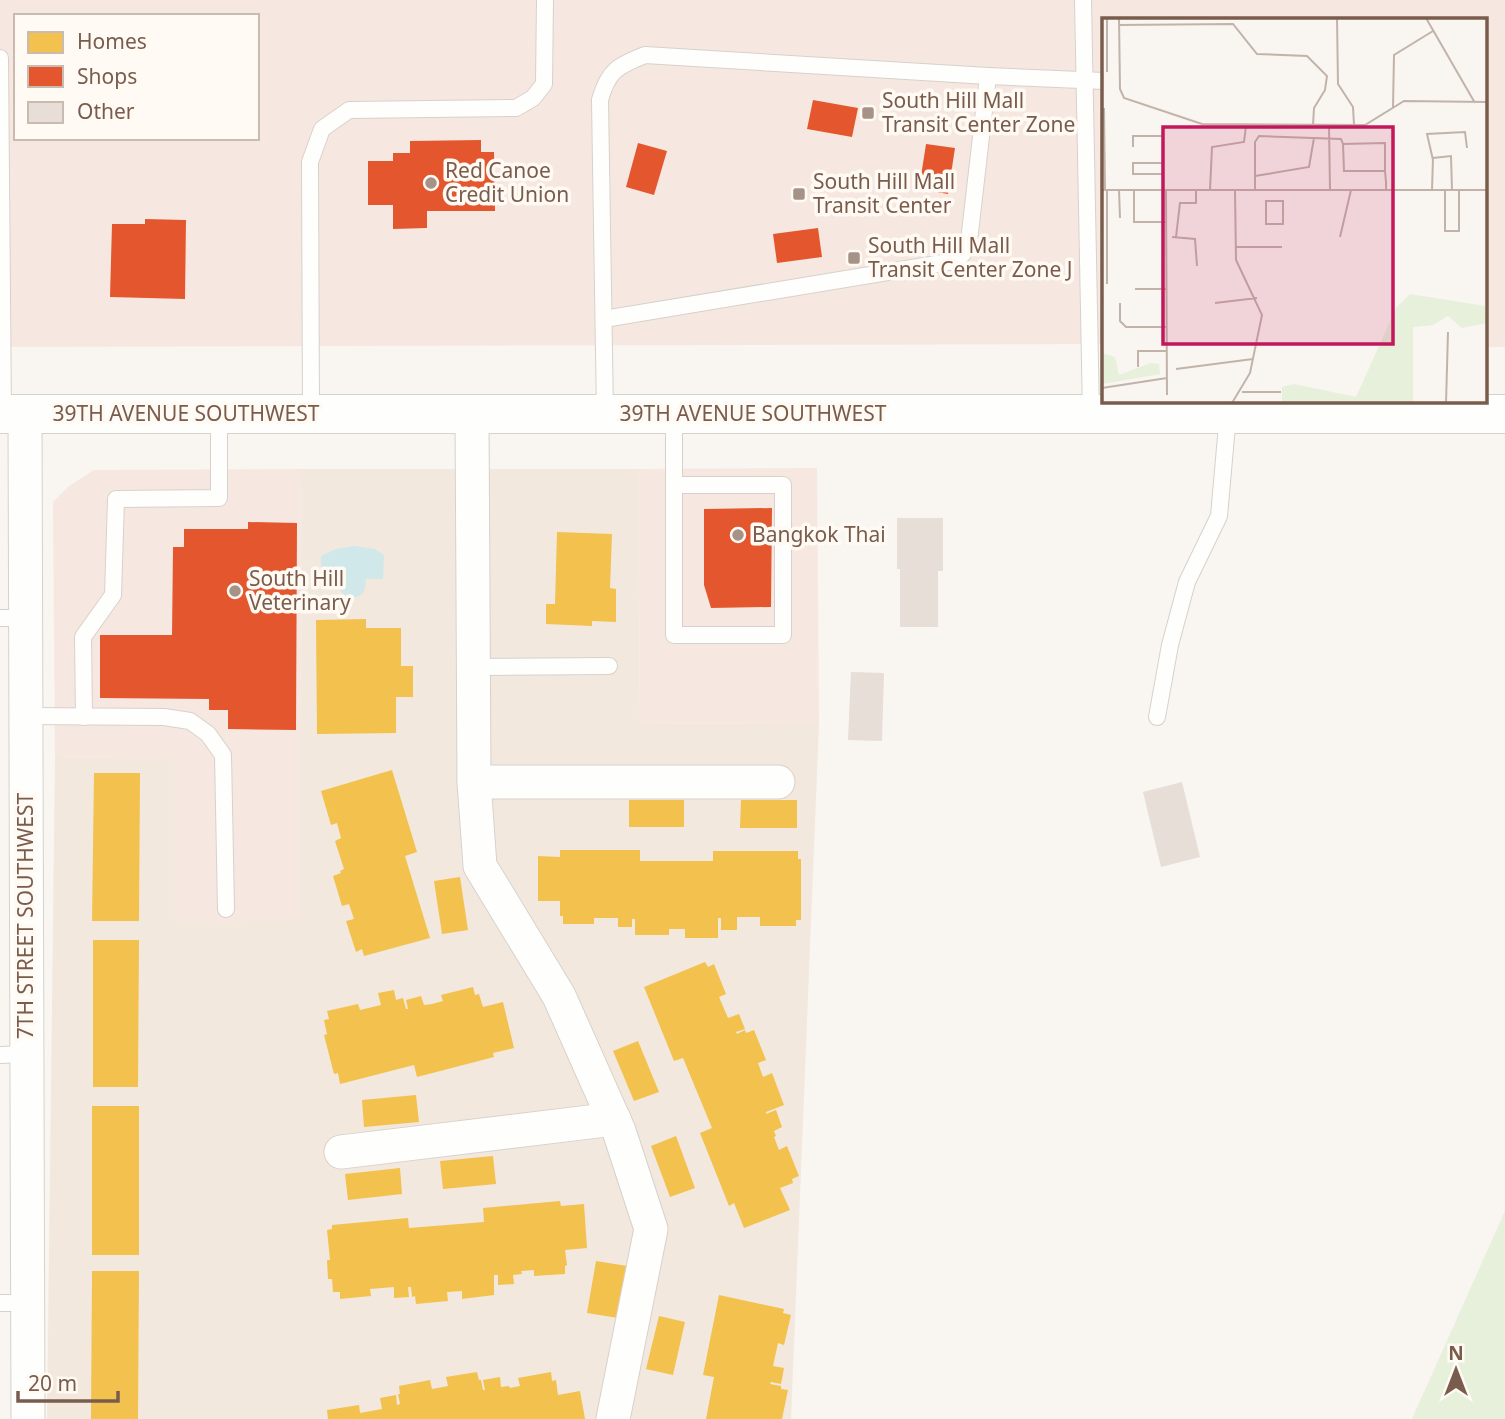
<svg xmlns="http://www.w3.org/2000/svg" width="1505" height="1419" font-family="'Noto Sans',sans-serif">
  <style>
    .residential { fill: #f2e8de }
    .commercial { fill: #f6e8e1; fill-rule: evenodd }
    .green { fill: #e7f0db }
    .water { fill: #d0e8ea }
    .homes { fill: #f2c14e }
    .shops { fill: #e4572e }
    .building { fill: #e6ded7 }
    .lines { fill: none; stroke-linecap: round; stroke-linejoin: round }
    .service-casing { stroke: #d7d1cb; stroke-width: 18 }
    .minor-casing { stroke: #d7d1cb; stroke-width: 35 }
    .secondary-casing { stroke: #d9d2cb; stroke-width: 40 }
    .service { stroke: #fefefd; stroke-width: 16 }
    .minor { stroke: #fefefd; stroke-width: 33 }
    .secondary { stroke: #fefefd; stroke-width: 38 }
    .poi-dot { fill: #a69286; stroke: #fffaf3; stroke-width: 2.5 }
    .labels { text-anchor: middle; stroke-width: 7; stroke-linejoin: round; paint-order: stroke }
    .poi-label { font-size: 21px; fill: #7a5c4d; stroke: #fffaf3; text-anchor: start }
    .street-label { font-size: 21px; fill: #7a5c4d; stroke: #fffaf3 }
    .inset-road { fill: none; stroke: #c2b3aa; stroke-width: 2 }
    .view { fill: #c2185b; fill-opacity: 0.15; stroke: #c2185b; stroke-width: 3.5 }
    .inset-edge { fill: none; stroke: #7a5c4d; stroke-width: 3.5 }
  </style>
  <rect width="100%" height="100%" fill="#f9f5f0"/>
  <polygon class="residential" points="302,469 638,469 640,724 819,723 791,1419 47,1419 55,757 175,759 300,920"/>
  <g class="commercial">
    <path d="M0 0H1505V347H1486V19H1104V344L0 347ZM16 16H257V138H16Z"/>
    <polygon points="817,468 819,723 640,724 638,469"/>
    <polygon points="302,469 301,920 175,921 175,759 55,757 53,502 69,486 94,470"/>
  </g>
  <polygon class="green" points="1505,1211 1505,1419 1412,1419"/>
  <path class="water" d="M354 546 375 549 384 555 383 579H366C365 590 365 595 353 598 342 596 338 589 337 579H321V556L336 549Z"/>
  <g class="homes">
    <polygon points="557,532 612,534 610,588 616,589 616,622 592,621 592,626 546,624 546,604 555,604"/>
    <polygon points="366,619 366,628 401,628 401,666 413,666 413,697 396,697 396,733 317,734 316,620"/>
    <polygon points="392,770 417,852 405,856 430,938 364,956 362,949 356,952 346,921 354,919 349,904 342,906 333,876 341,873 340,871 344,869 335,841 341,838 337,823 331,825 321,791"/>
    <polygon points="94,773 140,773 139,921 92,921"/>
    <rect x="629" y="800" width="55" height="27"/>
    <polygon points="741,800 797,800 797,828 740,828"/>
    <polygon points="560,850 640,850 640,861 713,861 713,851 798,851 798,859 801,859 801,920 796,920 796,926 760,926 760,917 737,917 737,930 721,930 721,918 718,918 718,938 685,938 685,929 669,929 669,935 635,935 635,919 632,919 632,927 618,927 618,918 594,918 594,924 563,924 563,916 560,916 560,901 538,901 538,856 560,857"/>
    <polygon points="460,877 468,930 442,934 434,881"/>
    <polygon points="93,940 139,940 138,1087 93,1087"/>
    <polygon points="705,962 708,967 714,964 726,994 719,997 728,1018 739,1014 745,1029 736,1032 737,1034 745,1030 746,1033 754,1030 766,1060 758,1063 763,1077 772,1073 784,1105 766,1112 766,1114 776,1110 782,1127 774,1131 776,1136 774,1137 779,1150 787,1146 799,1176 792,1179 793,1183 780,1188 790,1210 744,1228 734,1203 729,1206 700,1133 712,1128 683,1058 674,1061 644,987"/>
    <polygon points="473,987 475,995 479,994 483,1007 503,1002 514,1048 493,1053 494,1057 417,1077 414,1065 340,1084 338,1073 334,1074 324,1035 327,1034 324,1020 329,1019 327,1011 358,1004 360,1010 381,1005 378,993 394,990 396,1000 403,998 406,1009 408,1009 406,1000 421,996 424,1005 432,1004 443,1001 441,995"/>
    <polygon points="638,1041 659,1092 634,1101 613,1051"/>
    <polygon points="416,1095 419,1122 364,1127 362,1100"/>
    <rect x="92" y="1106" width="47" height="149"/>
    <polygon points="676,1136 695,1188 670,1197 651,1146"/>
    <polygon points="493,1156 496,1184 443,1189 440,1161"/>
    <polygon points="400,1168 402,1194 348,1200 345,1174"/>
    <polygon points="560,1201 561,1206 584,1204 587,1248 565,1250 567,1265 565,1266 565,1274 534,1276 534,1270 521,1271 522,1274 513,1275 514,1284 498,1285 498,1275 494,1275 494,1295 462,1299 462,1291 447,1292 448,1301 416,1304 415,1296 412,1297 411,1287 408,1287 409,1297 394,1298 394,1287 370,1289 371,1296 340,1299 340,1292 333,1292 332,1279 328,1279 327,1260 330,1260 327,1230 332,1229 332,1225 408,1218 409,1228 484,1222 483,1208"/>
    <polygon points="596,1261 627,1266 618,1318 587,1313"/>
    <polygon points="92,1271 139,1271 138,1419 91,1419"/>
    <polygon points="719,1295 784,1309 783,1313 791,1315 784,1345 778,1343 773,1366 784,1368 781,1384 771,1382 770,1384 781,1386 781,1389 788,1390 782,1419 706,1419 714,1377 703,1375"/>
    <polygon points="659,1316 685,1322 673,1375 646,1369"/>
    <polygon points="477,1372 479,1380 481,1380 483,1390 485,1390 483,1380 500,1377 501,1387 509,1386 510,1388 520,1386 518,1378 551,1372 552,1381 556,1380 558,1395 580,1391 585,1419 328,1419 327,1410 359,1405 360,1413 382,1409 380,1398 396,1395 397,1405 400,1404 398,1394 400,1394 399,1386 430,1380 432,1389 448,1386 446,1377"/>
  </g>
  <g class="shops">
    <polygon points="813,100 858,108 852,137 807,129"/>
    <polygon points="481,140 481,152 494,152 495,211 427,211 427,228 393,229 393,205 368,205 368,161 393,161 393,153 410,153 410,141"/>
    <polygon points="638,143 667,151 654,195 626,187"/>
    <polygon points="926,144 955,148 948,194 919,189"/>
    <polygon points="145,219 186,220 185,299 110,297 112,224 145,224"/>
    <polygon points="818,228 822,257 777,263 773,234"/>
    <polygon points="772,508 771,607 711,608 704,585 704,509"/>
    <polygon points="248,522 297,523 296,730 228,729 228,710 209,710 209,699 100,698 100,635 172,635 173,547 184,547 184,529 248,529"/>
  </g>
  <g class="building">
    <polygon points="897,518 943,518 943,571 938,571 938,627 900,627 900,569 897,569"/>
    <polygon points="851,672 884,673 882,741 848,740"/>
    <polygon points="1182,782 1200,857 1161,867 1143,792"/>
  </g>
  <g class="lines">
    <g class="service-casing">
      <g id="service">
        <polyline points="1083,0 1091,414"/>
        <polyline points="0,58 3,414"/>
        <polyline points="604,319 954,261 963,254 969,241 988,76"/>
        <polyline points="311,414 310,162 322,129 349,110 516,108 533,98 544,84 545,0"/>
        <path d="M605 414 600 100C608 71 617 66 645 55L988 76 1104 81"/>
        <polyline points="674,414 674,485"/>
        <rect x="674" y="485" width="109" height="150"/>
        <polyline points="0,618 24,618"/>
        <polyline points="474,667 609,666"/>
        <polyline points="26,716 164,717 190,721 208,734 223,755 226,909"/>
        <polyline points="84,717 83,637 113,595 116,499 219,498 219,414"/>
        <polyline points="1157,717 1170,645 1187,582 1219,516 1228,414"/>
        <polyline points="0,1055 27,1054"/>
        <polyline points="0,1303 28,1303"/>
      </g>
    </g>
    <g class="minor-casing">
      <g id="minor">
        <polyline points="25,414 28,1419"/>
        <polyline points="472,414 474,782 480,866 559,996 619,1131 651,1229 613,1419"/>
        <polyline points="474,782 778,782"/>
        <polyline points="341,1152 614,1119"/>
      </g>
    </g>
    <g class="secondary-casing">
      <polyline id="secondary" points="0,414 1505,414"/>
    </g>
    <use href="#service" class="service"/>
    <use href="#minor" class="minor"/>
    <use href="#secondary" class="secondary"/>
  </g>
  <g class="poi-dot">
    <rect x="861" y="106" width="14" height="14" rx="3.5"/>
    <circle cx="431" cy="183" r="7"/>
    <rect x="792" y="187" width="14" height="14" rx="3.5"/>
    <rect x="847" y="251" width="14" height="14" rx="3.5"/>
    <circle cx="738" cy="535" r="7"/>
    <circle cx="235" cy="591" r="7"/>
  </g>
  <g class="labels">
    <g class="poi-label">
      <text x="882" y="108">South Hill Mall<tspan x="882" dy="24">Transit Center Zone</tspan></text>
      <text x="445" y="178">Red Canoe<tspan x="445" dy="24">Credit Union</tspan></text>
      <text x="813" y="189">South Hill Mall<tspan x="813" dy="24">Transit Center</tspan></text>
      <text x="868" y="253">South Hill Mall<tspan x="868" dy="24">Transit Center Zone J</tspan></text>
      <text x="752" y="542">Bangkok Thai</text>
      <text x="249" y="586">South Hill<tspan x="249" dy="24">Veterinary</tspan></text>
    </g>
    <g class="street-label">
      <text x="186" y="421">39TH AVENUE SOUTHWEST</text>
      <text x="753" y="421">39TH AVENUE SOUTHWEST</text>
      <text transform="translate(26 916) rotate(-90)" y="7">7TH STREET SOUTHWEST</text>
    </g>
  </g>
  <g transform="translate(1102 18)">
    <rect width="385" height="385" fill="#f9f5f0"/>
    <path d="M308 276 383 288 385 305 360 310 346 298 331 307 311 309V385H180V369L192 366 254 379 294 290ZM0 335 13 339 17 357 49 345 57 346 58 356 0 366Z" fill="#e7f0db"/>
    <path class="inset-road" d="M5 0V54M17 0 18 71 22 80 100 106 263 107 302 83 385 84M235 0 236 66 251 89 252 107M324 0 373 85M17 7 131 6 155 36 205 38 225 58 223 72 212 90 211 107M291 89 292 37 331 13M2 90 3 172M227 107 228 172M31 129V118H61V172M331 142 325 116 363 114 365 130M61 145H31V156H61M283 153H242L241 126 283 125V153L284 164V172M153 158 207 149 212 120M0 172H385M17 172 18 200M32 172V204H64M64 172 65 377M108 172 110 129 142 124 144 108M153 172V124L157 118 239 121 241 126M330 172 331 140 349 138 350 172M343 172V213H357V172M164 183H181V206H164ZM70 219 93 221 95 248M74 219 78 185H94V172M238 219 249 172M133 229H180M5 266V172M33 271H65M18 285V303L24 309H65M113 285 155 280M36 349V333H65M74 351 151 341M0 370 65 360M140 374H179M130 385 148 355 160 297 134 242 133 172M344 385 346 314"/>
    <path class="view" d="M61 109H291V326H61Z"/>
    <rect width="385" height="385" class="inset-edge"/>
  </g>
  <rect x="14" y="14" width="245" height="126" fill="#fffaf3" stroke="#cabbb1" stroke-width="2"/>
  <rect x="28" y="32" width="35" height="21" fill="#f2c14e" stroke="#cabbb1" stroke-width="2"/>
  <text x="77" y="49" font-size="21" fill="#7a5c4d">Homes</text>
  <rect x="28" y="66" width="35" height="21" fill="#e4572e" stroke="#cabbb1" stroke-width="2"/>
  <text x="77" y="84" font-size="21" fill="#7a5c4d">Shops</text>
  <rect x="28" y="102" width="35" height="21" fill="#e6ded7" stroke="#cabbb1" stroke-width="2"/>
  <text x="77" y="119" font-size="21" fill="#7a5c4d">Other</text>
  <g transform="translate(1456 1370)" stroke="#fffaf3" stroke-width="5" paint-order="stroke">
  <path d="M0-5L12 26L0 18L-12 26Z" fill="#7a5c4d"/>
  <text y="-10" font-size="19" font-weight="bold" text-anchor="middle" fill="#7a5c4d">N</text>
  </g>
  <path d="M18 1391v10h100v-10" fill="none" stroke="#7a5c4d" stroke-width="3.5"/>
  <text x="28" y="1391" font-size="21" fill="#7a5c4d" stroke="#fffaf3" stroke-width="5" paint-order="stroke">20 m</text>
</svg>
